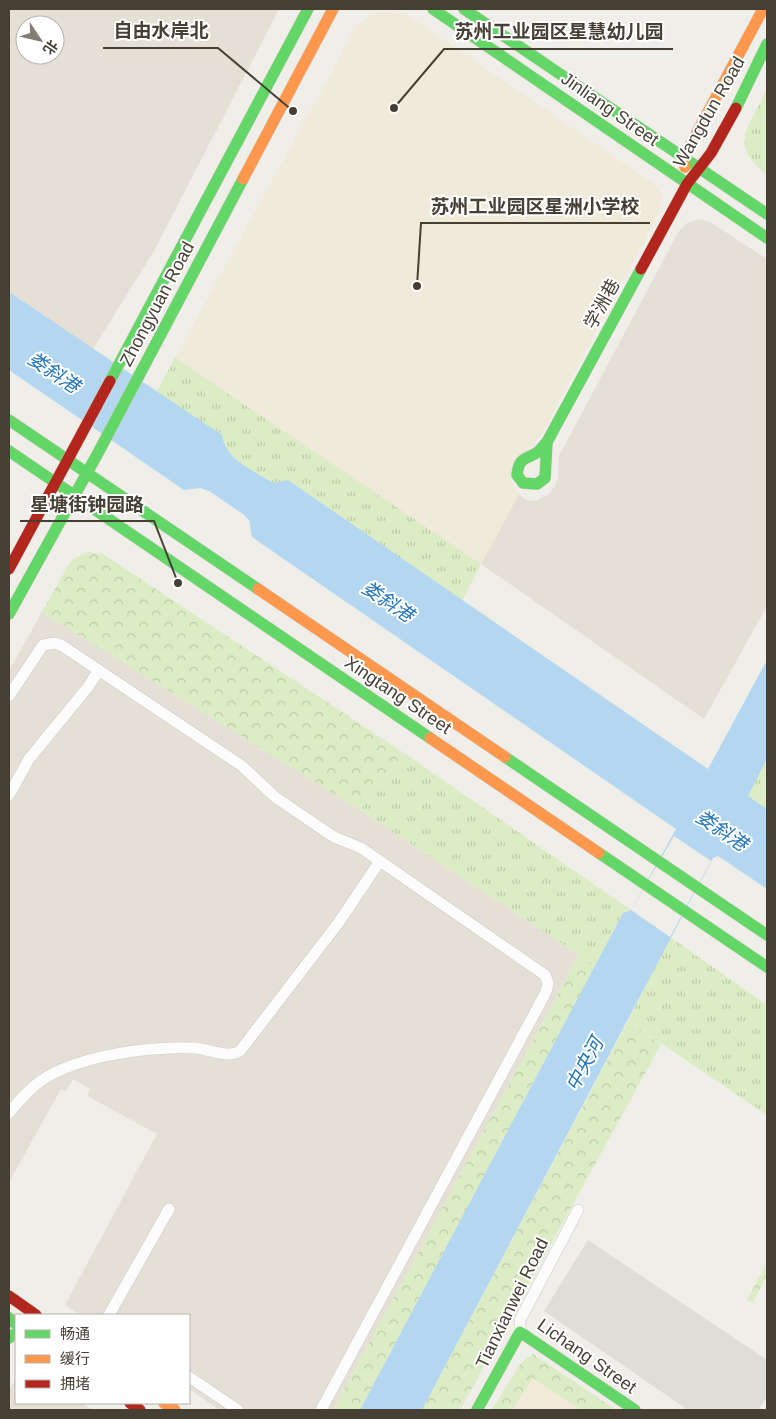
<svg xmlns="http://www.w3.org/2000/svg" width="776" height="1419" font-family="Arial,'Noto Sans SC',sans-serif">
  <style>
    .residential { fill: #e5e0d5; fill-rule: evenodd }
    .commercial { fill: #f4ead9 }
    .education { fill: #efead9 }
    .grass { fill: url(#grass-tufts) }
    .forest { fill: url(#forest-crowns) }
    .parking { fill: #dfddd8 }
    .water { fill: #b4d7f1 }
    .pier { fill: #f0eee8 }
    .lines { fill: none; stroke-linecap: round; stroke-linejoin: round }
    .street-casing { stroke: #cccac4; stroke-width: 12 }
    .fast-casing { stroke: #cfcbbe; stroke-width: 12 }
    .slow-casing { stroke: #cfcbbe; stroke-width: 12 }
    .jam-casing { stroke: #cfcbbe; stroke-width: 12 }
    .street { stroke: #fdfcfc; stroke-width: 11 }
    .fast { stroke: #63d668; stroke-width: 11 }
    .slow { stroke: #ff974d; stroke-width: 11 }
    .jam { stroke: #b3261e; stroke-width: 11 }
    .labels { text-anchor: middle; stroke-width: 4; stroke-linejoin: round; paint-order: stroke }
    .street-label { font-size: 18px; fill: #463f34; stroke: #fff }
    .water-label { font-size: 19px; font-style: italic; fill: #2575b9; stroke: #fff }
    .leader { fill: none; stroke: #463f34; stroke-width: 2 }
    .callout-dot { fill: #463f34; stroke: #fff; stroke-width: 2 }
    .callout-label { font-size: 19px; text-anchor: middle; font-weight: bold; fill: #463f34; stroke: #fff; stroke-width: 4; stroke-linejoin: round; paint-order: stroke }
  </style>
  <defs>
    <pattern id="grass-tufts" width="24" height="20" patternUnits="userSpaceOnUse" patternTransform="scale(1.25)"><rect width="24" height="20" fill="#dcecc5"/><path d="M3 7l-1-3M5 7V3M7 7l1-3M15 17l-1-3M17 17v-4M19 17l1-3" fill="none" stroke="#becbaa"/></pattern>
    <pattern id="forest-crowns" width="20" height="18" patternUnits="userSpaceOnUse" patternTransform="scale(1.25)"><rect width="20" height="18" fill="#dcecc5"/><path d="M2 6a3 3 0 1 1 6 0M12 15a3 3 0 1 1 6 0" fill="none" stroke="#becbaa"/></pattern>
  </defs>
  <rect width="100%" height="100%" fill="#f0eee8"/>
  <g class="residential">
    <path d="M9 9H279L154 251 93 349 9 292ZM25 25H55V55H25Z"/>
    <polygon points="699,219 710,222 767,259 767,606 704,719 481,564 519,494 526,500 535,501 549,494 555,486 558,478 559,456 679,231 687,223"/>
    <polygon points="42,612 360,810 579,955 333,1410 220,1410 189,1389 189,1315 80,1315 65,1305 157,1134 87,1096 90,1089 73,1079 66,1091 61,1089 9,1182 9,671"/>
    <polygon points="16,1378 16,1403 82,1403 93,1410 9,1410 9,1391"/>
  </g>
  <polygon class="commercial" points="522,1367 611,1410 499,1410"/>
  <polygon class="education" points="378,12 400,13 412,18 654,184 662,196 659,213 540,437 530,446 511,478 513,488 519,494 481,564 175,358 358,24"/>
  <g class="grass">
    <path d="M767 90V174C727 145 749 126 767 90Z"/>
    <path d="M175 358 481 564 462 601 288 480 274 483 268 480C249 468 226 459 222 435L156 393Z"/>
    <polygon points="404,753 631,910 623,913 596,966 360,810"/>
    <polygon points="767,759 767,809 748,796"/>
    <polygon points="670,937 767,1005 767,1115 628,1021"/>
  </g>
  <g class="forest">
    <polygon points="88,552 103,554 404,753 360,810 42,612 69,564 73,559"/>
    <polygon points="579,955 596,966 360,1410 333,1410"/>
    <polygon points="628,1021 661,1044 460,1410 422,1410"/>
    <polygon points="767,1263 767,1275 753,1302 747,1300"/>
    <polygon points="533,1354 616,1410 580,1410 533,1378 512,1410 492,1410 521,1363"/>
  </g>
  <polygon class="parking" points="588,1240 767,1360 767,1397 758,1410 688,1410 544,1311"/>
  <path class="water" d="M9 292 222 435C226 459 249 468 268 480L274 483 288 480 708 769 767 660V759L748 796 767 809V889L718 856 713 858 422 1410H360L623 913 631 910 676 829 252 537 249 520 243 514 209 491 200 488 184 490 9 370Z"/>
  <polygon class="pier" points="674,836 711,861 670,937 631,910"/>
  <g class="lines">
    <g class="street-casing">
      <g id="street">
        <polyline points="9,696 43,645 55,643 61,645 242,766 275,797 334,837 361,848 545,975 548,983 546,992 321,1410"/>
        <polyline points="9,795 29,759 88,687 99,670"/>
        <path d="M9 1113C19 1101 29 1089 42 1080 80 1055 151 1046 195 1048 209 1049 228 1059 240 1051L339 922 380 861"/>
        <polyline points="109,1315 169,1209"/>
        <polyline points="520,1332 520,1320 578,1210"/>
        <polyline points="189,1377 238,1410"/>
      </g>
    </g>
    <g class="fast-casing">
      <g id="fast">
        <polyline points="433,9 767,238"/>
        <polyline points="464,9 767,214"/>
        <polyline points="736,108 767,44"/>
        <polyline points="110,381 308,9"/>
        <polyline points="9,420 258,589"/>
        <path d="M547 442 545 478 537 484 523 483 517 475C519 456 526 460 538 452 541 449 544 445 547 442L641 269"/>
        <polyline points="9,451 430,738"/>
        <polyline points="9,614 98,453 243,179"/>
        <polyline points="505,757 767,935"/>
        <polyline points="599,853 767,967"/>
        <polyline points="9,1318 16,1324"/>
        <polyline points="9,1338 16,1333"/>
        <polyline points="477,1410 520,1332 635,1410"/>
      </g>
    </g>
    <g class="slow-casing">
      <g id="slow">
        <polyline points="685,167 684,157 763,9"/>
        <polyline points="243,179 333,9"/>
        <polyline points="258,589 505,757"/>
        <polyline points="430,738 599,853"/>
        <polyline points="164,1403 175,1410"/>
      </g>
    </g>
    <g class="jam-casing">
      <g id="jam">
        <polyline points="641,269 687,184 711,153 736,108"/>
        <polyline points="9,569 110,381"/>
        <polyline points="9,1296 36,1315"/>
        <polyline points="130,1403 140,1410"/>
      </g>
    </g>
    <use href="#street" class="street"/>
    <use href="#fast" class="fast"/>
    <use href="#slow" class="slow"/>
    <use href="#jam" class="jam"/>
  </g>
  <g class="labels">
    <g class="street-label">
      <text transform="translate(610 109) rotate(35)" y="6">Jinliang Street</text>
      <text transform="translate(709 112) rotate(-60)" y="6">Wangdun Road</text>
      <text transform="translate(157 304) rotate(-62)" y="6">Zhongyuan Road</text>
      <text transform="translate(602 304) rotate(-61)" y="6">学洲巷</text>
      <text transform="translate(398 695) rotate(34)" y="6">Xingtang Street</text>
      <text transform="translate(512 1303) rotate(-64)" y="6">Tianxianwei Road</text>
      <text transform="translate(587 1356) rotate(35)" y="6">Lichang Street</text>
    </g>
    <g class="water-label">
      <text transform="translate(54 372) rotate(34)" y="7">娄斜港</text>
      <text transform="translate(388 601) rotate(34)" y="7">娄斜港</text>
      <text transform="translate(722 830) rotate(34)" y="7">娄斜港</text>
      <text transform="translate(584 1064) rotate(-62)" y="7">中央河</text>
    </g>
  </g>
  <path class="leader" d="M293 111L218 48H103M394 108L444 49H673M417 286L421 223H650M178 583L154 521H20"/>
  <g class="callout-dot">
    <circle cx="293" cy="111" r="5"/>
    <circle cx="394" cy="108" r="5"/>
    <circle cx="417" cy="286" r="5"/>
    <circle cx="178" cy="583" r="5"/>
  </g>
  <g class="callout-label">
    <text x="161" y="37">自由水岸北</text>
    <text x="559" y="38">苏州工业园区星慧幼儿园</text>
    <text x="535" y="213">苏州工业园区星洲小学校</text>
    <text x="87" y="511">星塘街钟园路</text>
  </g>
  <rect width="776" height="1419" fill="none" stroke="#463f34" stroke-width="20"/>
  <rect x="15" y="1314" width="175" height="90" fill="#ffffff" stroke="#b5b2ae"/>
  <rect x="25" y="1330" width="25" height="8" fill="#63d668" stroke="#b5b2ae"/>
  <text x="60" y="1339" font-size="15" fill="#463f34">畅通</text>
  <rect x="25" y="1355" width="25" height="8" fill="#ff974d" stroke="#b5b2ae"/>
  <text x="60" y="1364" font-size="15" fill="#463f34">缓行</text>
  <rect x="25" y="1380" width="25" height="8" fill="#b3261e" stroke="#b5b2ae"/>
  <text x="60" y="1389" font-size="15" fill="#463f34">拥堵</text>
  <g transform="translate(40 40) rotate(125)"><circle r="24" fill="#ffffff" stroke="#b5b2ae"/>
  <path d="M0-4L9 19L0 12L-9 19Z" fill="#827c73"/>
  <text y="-8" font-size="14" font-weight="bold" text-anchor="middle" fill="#463f34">北</text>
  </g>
</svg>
